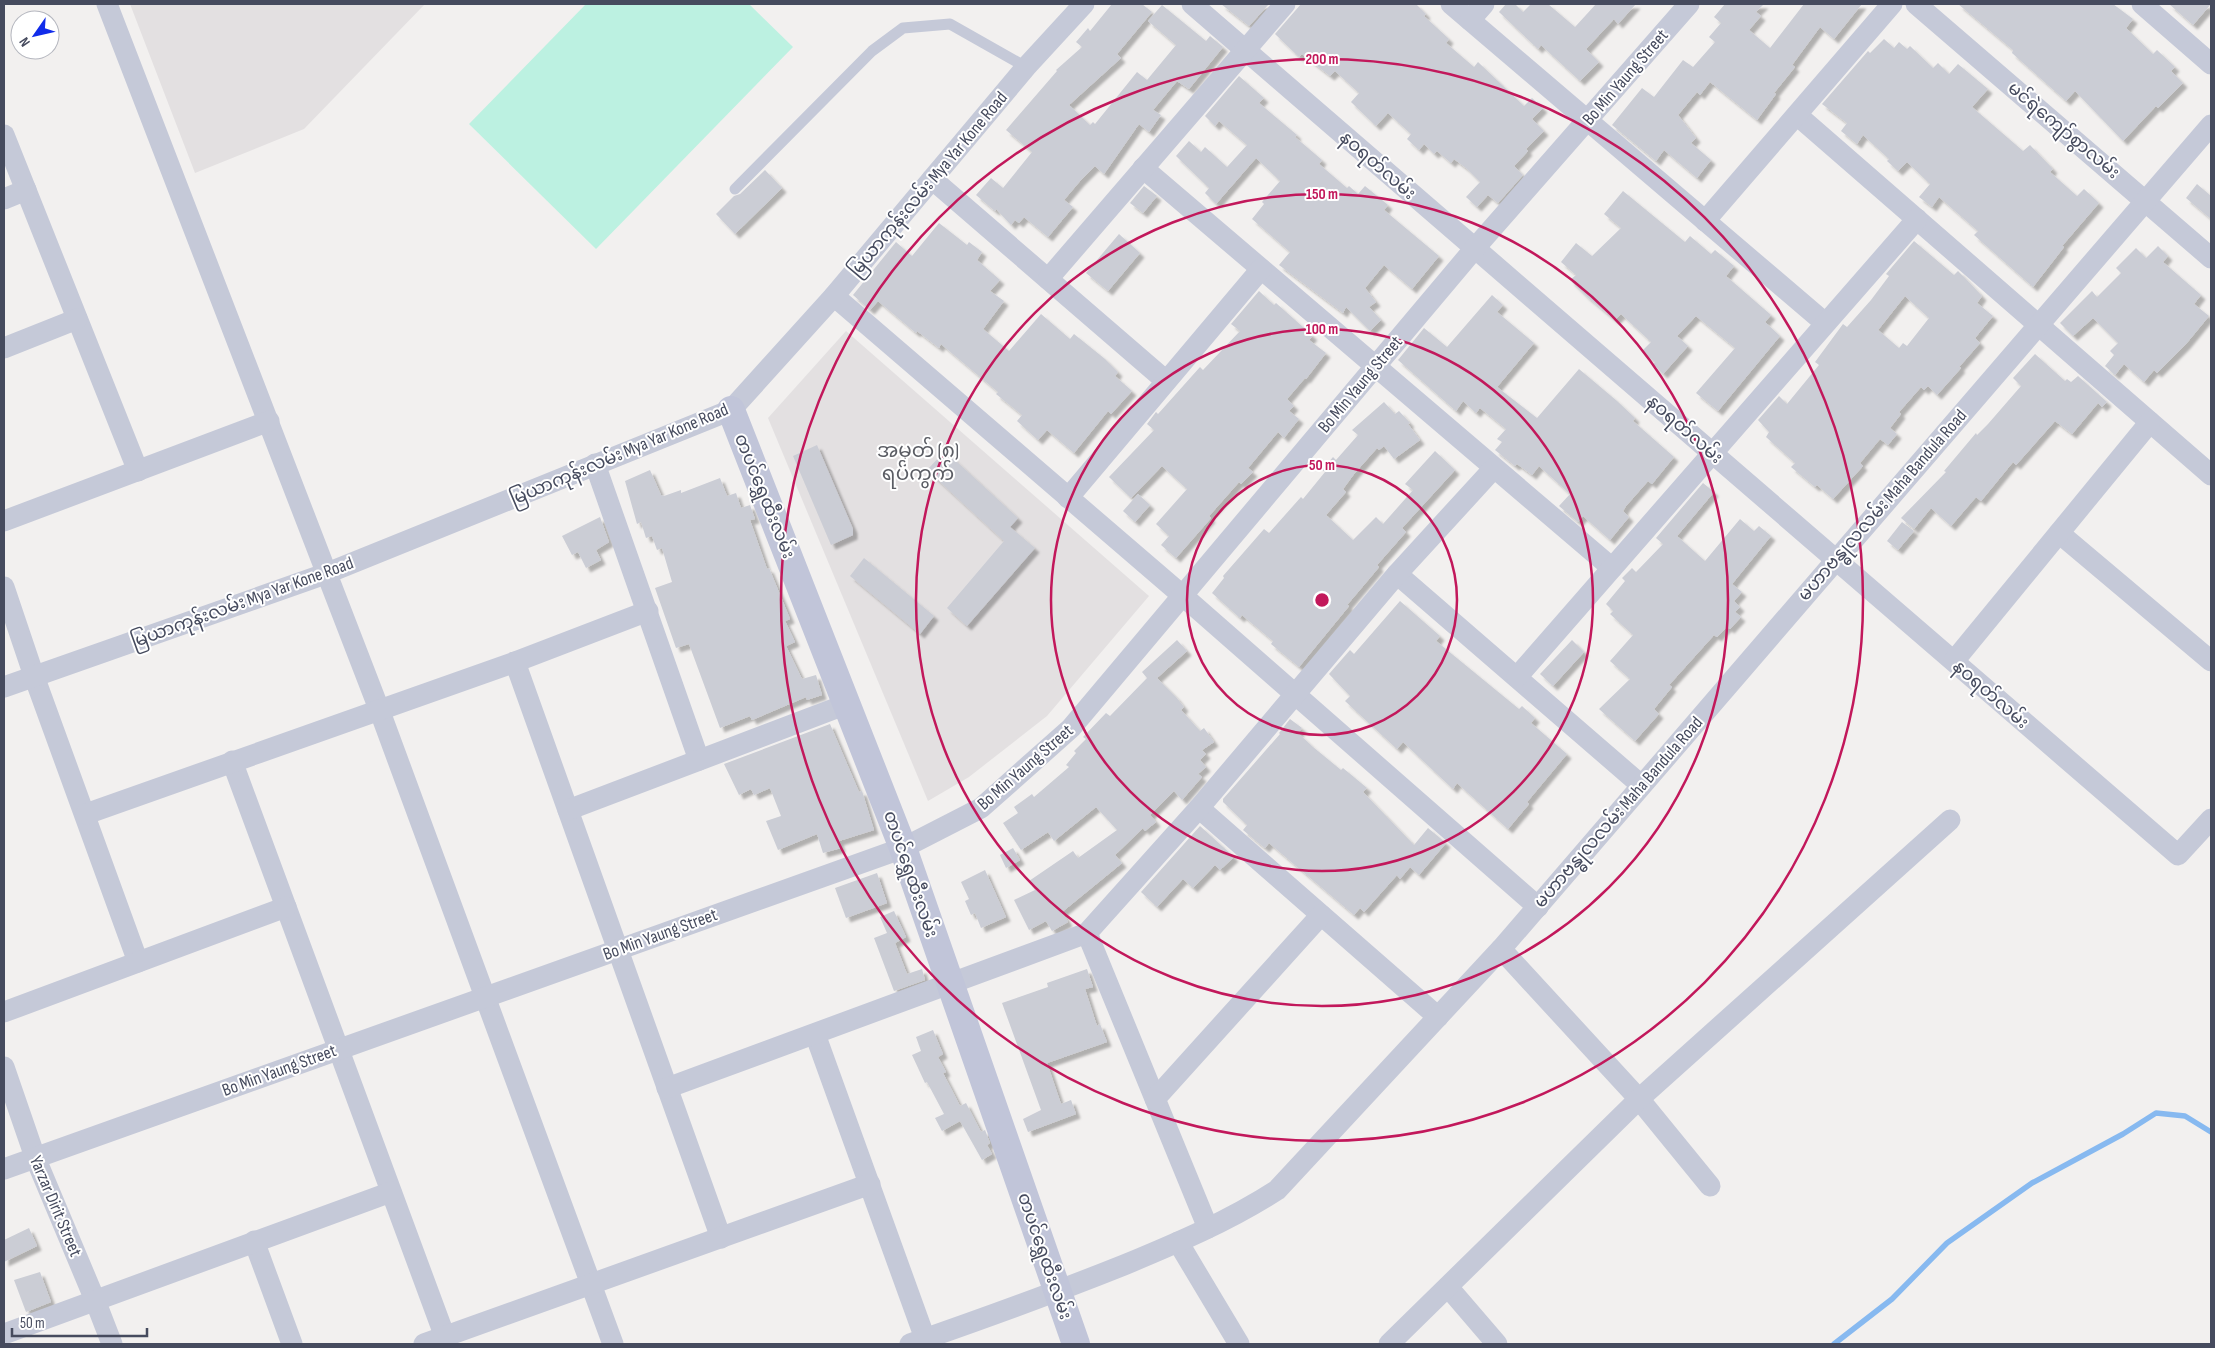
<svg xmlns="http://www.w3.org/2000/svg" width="2215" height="1348" font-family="'Sofia Sans Condensed','Noto Sans Myanmar',sans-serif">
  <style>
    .education { fill: #e3e0e1 }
    .green { fill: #bcf1e1 }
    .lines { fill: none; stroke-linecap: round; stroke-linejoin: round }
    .stream { stroke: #87b9f0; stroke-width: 5.5 }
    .building { fill: #cbcdd5; fill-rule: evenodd; filter: url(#shadow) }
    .lane { stroke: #c5c9d8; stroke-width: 11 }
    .street { stroke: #c5c9d8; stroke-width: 21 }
    .secondary { stroke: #c1c5d9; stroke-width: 28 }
    .ring { fill: none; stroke: #c2185b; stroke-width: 2.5 }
    .labels { text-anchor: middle; stroke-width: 4; stroke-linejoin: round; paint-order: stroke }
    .street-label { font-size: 18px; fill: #464b5e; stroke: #fff }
    .quarter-label { font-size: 20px; fill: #5b5d64; stroke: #fff }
    .centre { fill: #c2185b; stroke: #fff; stroke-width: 2.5 }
    .ring-label { font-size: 15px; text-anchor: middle; font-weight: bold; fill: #c2185b; stroke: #fff; stroke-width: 4; stroke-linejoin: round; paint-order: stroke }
  </style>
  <defs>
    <filter id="shadow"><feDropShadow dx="4.5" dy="4.5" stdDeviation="1" flood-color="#0004"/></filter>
  </defs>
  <rect width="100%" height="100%" fill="#f2f0ef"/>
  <g class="education">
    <polygon points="130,4 425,4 304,129 195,173"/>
    <polygon points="846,331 1149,596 1047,716 969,777 928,801 768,418"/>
  </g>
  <polygon class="green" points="586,4 749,4 793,47 596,249 469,124"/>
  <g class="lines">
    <polyline class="stream" points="1834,1344 1892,1299 1947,1243 2032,1183 2123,1134 2156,1113 2185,1116 2211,1132"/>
  </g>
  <g class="building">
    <polygon points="1112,4 1142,4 1152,12 1117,54 1121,58 1069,105 1090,125 1093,122 1095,124 1137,72 1147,80 1176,45 1148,21 1162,5 1206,41 1210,36 1223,47 1189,89 1177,81 1153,110 1161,115 1149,132 1139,124 1104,174 1095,166 1080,181 1064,200 1073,207 1048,237 1024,217 1019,223 1015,220 1011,225 996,209 995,211 976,195 991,178 1003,188 1032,152 1006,130 1057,71 1056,70 1082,47 1076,42 1088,28 1090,31"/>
    <polygon points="1221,4 1269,4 1249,26"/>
    <polygon points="1301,4 1416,4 1426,14 1424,16 1449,39 1446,43 1474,67 1478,62 1524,106 1532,98 1543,108 1532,119 1544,131 1526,149 1528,151 1514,166 1523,175 1498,203 1488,195 1477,207 1466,197 1480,182 1466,168 1454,159 1451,163 1437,151 1434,154 1424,144 1419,150 1407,139 1411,134 1388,113 1376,126 1351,102 1359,93 1335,71 1330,76 1302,54 1299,57 1275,34"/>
    <polygon points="1506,4 1515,4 1523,12 1531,4 1548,4 1575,27 1596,4 1636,4 1618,24 1614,19 1586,49 1599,62 1580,81 1541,45 1538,49 1499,12"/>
    <polygon points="1725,4 1764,4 1756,12 1761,16 1749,30 1770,48 1804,4 1862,4 1834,39 1820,27 1792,65 1795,67 1774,93 1776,94 1757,120 1710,82 1700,95 1697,92 1678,115 1696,138 1691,143 1711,160 1697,178 1664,150 1656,161 1612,125 1642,88 1654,97 1683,60 1693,67 1715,42 1709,37 1721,23 1714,17"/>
    <polygon points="1958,4 2113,4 2133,19 2126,28 2153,54 2157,50 2175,67 2171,71 2183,83 2158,108 2156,106 2123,141 2075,91 2066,101 2012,53 2013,50"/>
    <polygon points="2169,4 2211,4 2193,25"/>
    <polygon points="1884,39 1894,48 1899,42 1907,49 1910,46 1933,68 1938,63 1949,74 1958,64 1988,89 1972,107 2023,151 2030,145 2053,169 2050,172 2077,196 2084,189 2099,203 2062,246 2064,247 2033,287 1974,235 1978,231 1939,197 1932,207 1919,197 1930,184 1907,162 1898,171 1887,161 1889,159 1863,135 1857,144 1841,131 1847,123 1822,104 1868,51 1870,53"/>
    <polygon points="1239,76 1264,98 1259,103 1297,135 1295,137 1322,160 1319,164 1347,188 1349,186 1358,194 1365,186 1388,205 1384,210 1439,256 1412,289 1384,265 1365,288 1376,302 1369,307 1381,320 1370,331 1346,307 1343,313 1279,265 1290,252 1252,219 1264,204 1262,202 1280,181 1256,158 1216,204 1205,193 1209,188 1176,156 1189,141 1201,152 1205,147 1227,167 1247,145 1219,121 1215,126 1205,116"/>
    <polygon points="765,170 782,188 735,234 716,214 734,196 740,194"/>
    <polygon points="2197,184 2211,196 2211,219 2186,198"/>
    <polygon points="1144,186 1157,196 1143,213 1130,203"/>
    <polygon points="1623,191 1685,242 1690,236 1711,254 1715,250 1734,266 1726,276 1771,315 1765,322 1780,336 1718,411 1696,393 1735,348 1696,316 1677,336 1688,346 1663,374 1653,364 1655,362 1642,351 1651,342 1621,314 1615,320 1586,296 1570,280 1576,275 1561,262 1576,243 1592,256 1621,228 1604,214"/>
    <polygon points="939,223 967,245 969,242 982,252 977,260 1000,280 990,291 1004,301 983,329 1009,351 1041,314 1070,339 1074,334 1105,359 1118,372 1115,376 1132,391 1111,414 1108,411 1074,453 1047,430 1038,440 1017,421 1022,415 996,394 998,392 941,344 939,348 917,331 916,333 878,301 870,310 853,295 896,242 912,256"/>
    <polygon points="1119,234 1140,253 1108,291 1086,273"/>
    <path d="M1914 241 1954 275 1958 271 1965 278 1982 296 1977 303 1993 316 1975 338 1980 343 1959 367 1961 368 1937 395 1928 386 1924 390 1921 387 1899 412 1901 414 1890 428 1897 434 1888 445 1880 439 1860 463 1863 466 1833 499 1817 485 1815 487 1791 467 1795 463 1766 437 1769 432 1758 420 1779 396 1787 404 1819 365 1815 362 1843 324 1847 327 1871 300 1889 276 1886 274ZM1905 296 1929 318 1907 346 1903 343 1899 348 1878 330Z"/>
    <polygon points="2158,246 2168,256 2163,262 2201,295 2194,304 2209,316 2186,344 2157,373 2154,370 2144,382 2124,364 2115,375 2105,366 2114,355 2110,351 2118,343 2093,318 2073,336 2060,323 2092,291 2097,297 2121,273 2116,268 2136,248 2146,258"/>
    <polygon points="1259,291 1274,305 1276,303 1313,336 1309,340 1326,353 1306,379 1305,378 1287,399 1294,406 1289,411 1299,419 1284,438 1278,432 1248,468 1253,472 1241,484 1239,482 1209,516 1211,518 1176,558 1161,545 1169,536 1156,524 1187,489 1162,466 1131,498 1109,477 1154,430 1147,424 1156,412 1158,414 1200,367 1203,370 1240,331 1231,324"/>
    <polygon points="1492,295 1503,305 1497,312 1534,343 1497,387 1537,418 1579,369 1617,401 1635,418 1633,421 1674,457 1652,484 1648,481 1626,506 1623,511 1629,517 1610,540 1583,516 1578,522 1559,506 1570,494 1539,466 1532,475 1517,464 1515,466 1495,450 1502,442 1497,439 1506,429 1480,408 1476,413 1463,401 1456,411 1398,360 1424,328 1447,347"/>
    <polygon points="2035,354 2065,381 2067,379 2071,382 2078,376 2107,402 2102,407 2098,403 2072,434 2055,421 2016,465 2013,462 1981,501 1976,497 1951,526 1931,508 1914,529 1901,518 1946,472 1944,471 1976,433 1977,435 1988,424 2021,386 2013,378"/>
    <polygon points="1384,402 1395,414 1399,411 1410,423 1408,424 1420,440 1394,459 1384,446 1379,450 1377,448 1354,474 1343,489 1346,492 1326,515 1353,540 1376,517 1383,524 1413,490 1405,484 1435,451 1455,470 1402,528 1406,532 1377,565 1379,567 1369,579 1347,605 1349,606 1299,667 1271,644 1273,641 1242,615 1240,618 1212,593 1224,578 1223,576 1264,529 1269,533 1301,497 1303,499 1325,472 1322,470 1333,457 1336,460 1358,435 1352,430"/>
    <polygon points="817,445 853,529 853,535 831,545 793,456"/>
    <polygon points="945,451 1018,518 1010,527 1035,548 967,626 947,608 1004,541 927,470"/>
    <polygon points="650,470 661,495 664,496 681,490 681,493 720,478 727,496 736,493 741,508 750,505 755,519 750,520 767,569 769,568 790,619 785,621 795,642 786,646 802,679 816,675 822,695 807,700 806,697 752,720 750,716 720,728 689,644 676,648 655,588 672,582 662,548 657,550 652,536 646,538 641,522 637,524 625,481"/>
    <polygon points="1703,483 1714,492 1677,536 1705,561 1740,519 1754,531 1759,526 1771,536 1732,584 1742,592 1734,601 1740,607 1735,612 1741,617 1730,629 1727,627 1717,637 1714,635 1669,685 1672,687 1654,709 1659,714 1635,741 1599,709 1630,679 1610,661 1633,635 1610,614 1613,611 1606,604 1625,581 1622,578 1632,568 1636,572 1663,544 1656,538"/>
    <polygon points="1138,494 1150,505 1135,522 1123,511"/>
    <polygon points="600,517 609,542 596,550 601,560 586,568 578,552 572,555 562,536"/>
    <polygon points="1902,522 1914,531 1898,550 1887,541"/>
    <polygon points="864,558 934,616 920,634 850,576"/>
    <polygon points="1400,601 1440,636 1436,641 1519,709 1522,706 1535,718 1531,723 1567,754 1527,802 1529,804 1508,829 1457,783 1453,789 1403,742 1397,749 1345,701 1350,696 1329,674 1350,650 1354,654"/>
    <polygon points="1177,640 1187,651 1157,678 1176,697 1184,707 1181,710 1200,731 1204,728 1214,742 1202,750 1206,754 1200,760 1206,767 1198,774 1202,777 1182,800 1174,791 1150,815 1156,822 1145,831 1143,828 1115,855 1122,863 1062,912 1068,922 1052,931 1046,921 1029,930 1014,900 1035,890 1029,881 1073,851 1078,858 1117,830 1096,807 1054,841 1048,832 1021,850 1003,823 1018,813 1014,807 1032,794 1034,797 1069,767 1066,765 1076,753 1074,751 1086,739 1083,737 1106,713 1110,716 1147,678 1142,672"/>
    <polygon points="1572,640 1584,652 1553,686 1540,674"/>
    <polygon points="1290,719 1302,728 1298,733 1313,747 1341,770 1343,768 1367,788 1363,792 1414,845 1428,828 1446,843 1419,875 1410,867 1400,879 1397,875 1364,912 1360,908 1354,915 1269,843 1265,848 1256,841 1243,830 1247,825 1223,802 1223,799 1280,734 1279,733"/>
    <polygon points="830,724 859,792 862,791 874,830 839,841 841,848 823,853 817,834 778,850 766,821 781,816 770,788 754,795 751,789 739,795 724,764"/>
    <polygon points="1200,826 1234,857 1220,870 1215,865 1193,888 1183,879 1157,907 1141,892"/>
    <polygon points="1013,848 1020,860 1006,868 1000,855"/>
    <polygon points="985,870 1006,917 981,928 975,913 971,915 965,901 969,899 961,882"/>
    <polygon points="877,873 887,903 846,918 835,888"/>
    <polygon points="894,911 906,937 895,943 907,974 922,969 925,980 894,991 874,938 887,933 880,917"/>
    <polygon points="1087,969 1093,987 1085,989 1097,1026 1100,1024 1107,1042 1047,1063 1061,1104 1071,1100 1076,1114 1028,1132 1023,1119 1041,1110 1002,1003 1048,987 1047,983"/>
    <polygon points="933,1030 943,1054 938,1057 946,1072 943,1073 960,1106 966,1103 981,1132 985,1130 990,1143 987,1145 992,1154 982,1160 960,1121 942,1131 935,1118 944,1114 927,1082 925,1083 912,1055 921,1051 916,1037"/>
    <polygon points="29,1228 37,1246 4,1262 4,1240"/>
    <polygon points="40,1272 51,1302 26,1312 14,1280"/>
  </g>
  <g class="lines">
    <polyline class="lane" points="735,189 872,51 903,28 950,24 1026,67"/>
    <g class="street">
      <polyline points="107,4 379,709 613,1344"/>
      <polyline points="1192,4 2178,855 2211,819"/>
      <polyline points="1451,4 1825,323"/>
      <polyline points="1916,4 2211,258"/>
      <polyline points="2142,4 2211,64"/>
      <polyline points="1470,20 1484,4"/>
      <polyline points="1797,115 2211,475"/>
      <polyline points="4,135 138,471"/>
      <polyline points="1143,168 1612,568"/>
      <polyline points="932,179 1166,381"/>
      <polyline points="4,199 26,190"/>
      <polyline points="1705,221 1892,4"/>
      <polyline points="1048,279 1285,4"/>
      <polyline points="834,296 1183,596 1538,907"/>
      <polyline points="4,348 77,319"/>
      <polyline points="595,464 699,760"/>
      <polyline points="1068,498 1261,269"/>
      <polyline points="4,521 269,421"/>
      <polyline points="2059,533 2211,661"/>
      <polyline points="1397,574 1641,785"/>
      <polyline points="4,587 34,676 138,962"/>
      <polyline points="1954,661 2150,422"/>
      <polyline points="515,662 721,1238"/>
      <polyline points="1517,677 1917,219"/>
      <polyline points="4,687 325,574 731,410 834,296 1026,67 1084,4"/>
      <polyline points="232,761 445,1337"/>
      <polyline points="1199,808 1438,1017"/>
      <polyline points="568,810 847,704"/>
      <polyline points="86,814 515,662 648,611"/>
      <polyline points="1087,933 1208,1228"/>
      <polyline points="1501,949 1639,1099 1710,1186"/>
      <polyline points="4,1012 286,907"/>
      <polyline points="815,1034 927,1344"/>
      <polyline points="4,1067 35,1157 95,1300 112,1344"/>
      <polyline points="667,1088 1087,933 1199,808 1397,574 1494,468"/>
      <polyline points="1155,1099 1321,915"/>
      <polyline points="4,1169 903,848 981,808 1071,728 1475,248 1689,4"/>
      <polyline points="254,1241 292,1344"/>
      <polyline points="1178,1242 1239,1344"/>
      <polyline points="1448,1287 1497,1344"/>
      <polyline points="4,1334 391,1192"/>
      <polyline points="424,1344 870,1184"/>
      <path d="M910 1344C982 1319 1054 1293 1124 1265 1177 1243 1229 1221 1277 1190L1501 949 2211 125"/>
      <polyline points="1389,1344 1639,1099 1950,820"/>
    </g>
    <polyline class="secondary" points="731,410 903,848 1076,1344"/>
  </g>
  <g class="ring">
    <circle cx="1322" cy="600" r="135"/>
    <circle cx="1322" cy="600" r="271"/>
    <circle cx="1322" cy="600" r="406"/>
    <circle cx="1322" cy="600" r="541"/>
  </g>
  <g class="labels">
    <g class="street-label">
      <text transform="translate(1625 77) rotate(-49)" y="6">Bo Min Yaung Street</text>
      <text transform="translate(2064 130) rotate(40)" y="6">မင်ရဲကျော်စွာလမ်း</text>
      <text transform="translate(1378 165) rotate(41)" y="6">နဝရတ်လမ်း</text>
      <text transform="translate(928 184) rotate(-50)" y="6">မြယာကုန်းလမ်း Mya Yar Kone Road</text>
      <text transform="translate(1360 384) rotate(-50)" y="6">Bo Min Yaung Street</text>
      <text transform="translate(1685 429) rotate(41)" y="6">နဝရတ်လမ်း</text>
      <text transform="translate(619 454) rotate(-23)" y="6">မြယာကုန်းလမ်း Mya Yar Kone Road</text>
      <text transform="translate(765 496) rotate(68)" y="6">တပင်ရွှေထီးလမ်း</text>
      <text transform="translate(1882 505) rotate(-49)" y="6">မဟာဗန္ဓုလလမ်း Maha Bandula Road</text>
      <text transform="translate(242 602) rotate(-20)" y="6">မြယာကုန်းလမ်း Mya Yar Kone Road</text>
      <text transform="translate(1991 694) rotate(41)" y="6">နဝရတ်လမ်း</text>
      <text transform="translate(1025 767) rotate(-41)" y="6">Bo Min Yaung Street</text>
      <text transform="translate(1618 812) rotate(-49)" y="6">မဟာဗန္ဓုလလမ်း Maha Bandula Road</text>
      <text transform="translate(911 874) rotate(71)" y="6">တပင်ရွှေထီးလမ်း</text>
      <text transform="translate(660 934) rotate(-20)" y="6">Bo Min Yaung Street</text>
      <text transform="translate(279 1070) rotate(-20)" y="6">Bo Min Yaung Street</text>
      <text transform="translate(56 1206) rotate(67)" y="6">Yarzar Dirit Street</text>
      <text transform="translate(1045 1256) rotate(71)" y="6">တပင်ရွှေထီးလမ်း</text>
    </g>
    <g class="quarter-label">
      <text x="918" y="457">အမှတ် (၈)<tspan x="918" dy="23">ရပ်ကွက်</tspan></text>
    </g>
  </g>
  <circle cx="1322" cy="600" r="8" class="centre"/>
  <g class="ring-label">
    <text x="1322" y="64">200 m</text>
    <text x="1322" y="199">150 m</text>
    <text x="1322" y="334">100 m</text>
    <text x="1322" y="470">50 m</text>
  </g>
  <rect width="2215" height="1348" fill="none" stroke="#464b5e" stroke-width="10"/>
  <g transform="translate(35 35) rotate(236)"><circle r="24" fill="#ffffff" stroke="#b5b7bf"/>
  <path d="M0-4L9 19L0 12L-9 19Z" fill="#112cea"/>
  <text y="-8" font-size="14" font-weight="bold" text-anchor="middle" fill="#464b5e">N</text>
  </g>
  <path d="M12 1328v8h135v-8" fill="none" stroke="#464b5e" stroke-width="2.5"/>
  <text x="20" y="1328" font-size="15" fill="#464b5e" stroke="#ffffff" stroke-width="4" paint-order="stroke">50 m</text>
</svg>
